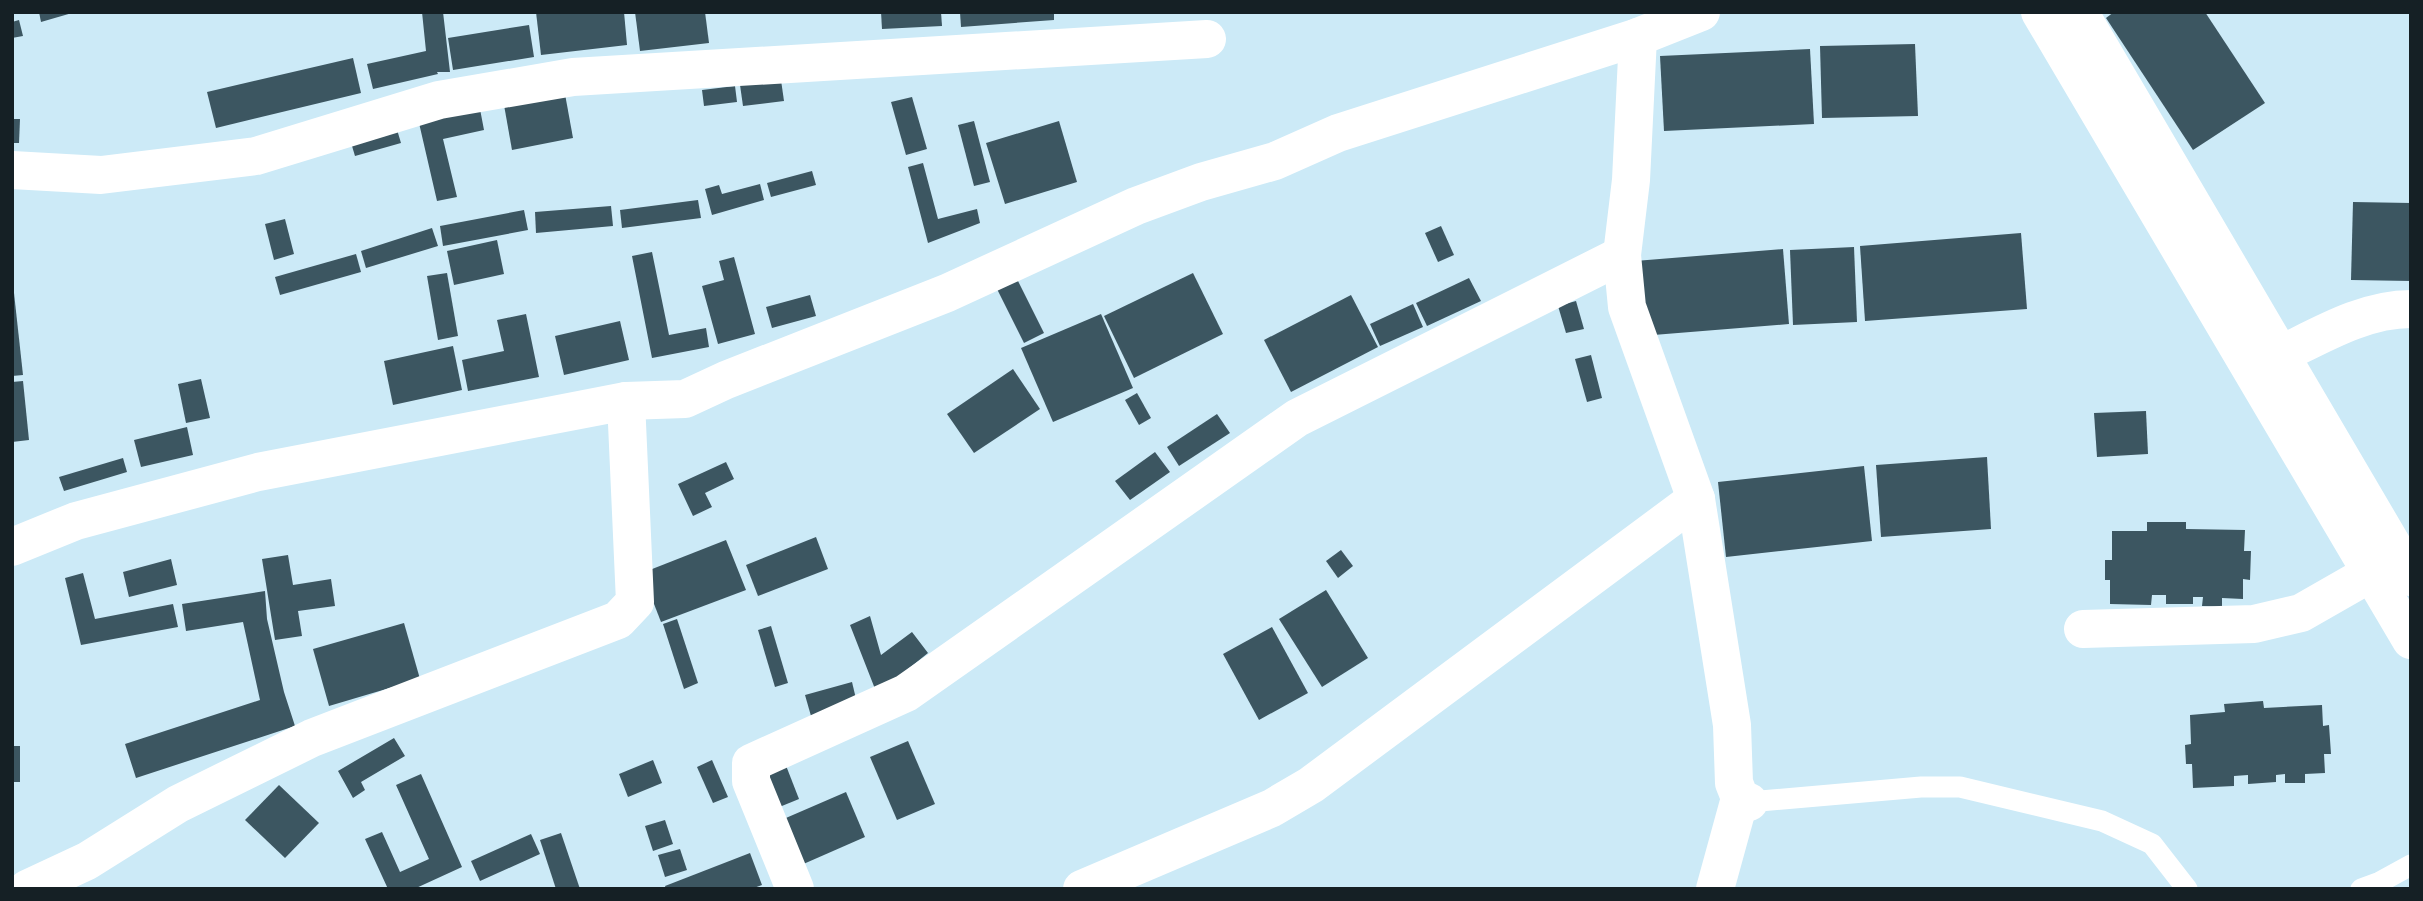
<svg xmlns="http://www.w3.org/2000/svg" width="2423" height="901" font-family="'Sofia Sans Condensed',sans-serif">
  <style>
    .building { fill: #3c5661 }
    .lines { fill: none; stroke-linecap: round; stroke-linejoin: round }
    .lane { stroke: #fff; stroke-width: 21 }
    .street { stroke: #fff; stroke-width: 38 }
  </style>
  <rect width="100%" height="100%" fill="#cceaf7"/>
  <g class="building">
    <polygon points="39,12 71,12 72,13 41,22"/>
    <polygon points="422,12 443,12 450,72 437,72 438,74 373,89 367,64 426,51"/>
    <polygon points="536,12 624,12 627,45 541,55"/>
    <polygon points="635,12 705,12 709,43 640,51"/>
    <polygon points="881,12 941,12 942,26 882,29"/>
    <polygon points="960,12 1054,12 1054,20 961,27"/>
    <polygon points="2114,12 2205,12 2265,103 2193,150 2106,18"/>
    <polygon points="19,20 23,36 12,38 12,22"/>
    <polygon points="529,25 534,57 453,70 448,38"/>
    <polygon points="1915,44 1918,116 1822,118 1820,46"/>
    <polygon points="1810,49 1814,124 1664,131 1660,56"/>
    <polygon points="353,58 361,93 216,128 207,92"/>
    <polygon points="781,80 784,101 743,106 740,85"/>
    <polygon points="735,86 737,102 704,106 702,90"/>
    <polygon points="565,94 573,138 512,150 504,105"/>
    <polygon points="912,97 927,149 906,155 891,102"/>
    <polygon points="480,109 484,130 443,139 457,197 437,201 419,123"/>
    <polygon points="12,119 20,119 19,143 12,143"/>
    <polygon points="974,121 990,182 974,186 958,125"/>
    <polygon points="1059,121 1077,182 1005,204 986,143"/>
    <polygon points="395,123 401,143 355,156 349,136"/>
    <polygon points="923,163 938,219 977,209 980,223 928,243 908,167"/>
    <polygon points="812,171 816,185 771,197 767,183"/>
    <polygon points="760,184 764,200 712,215 705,189 719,185 722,194"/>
    <polygon points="698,200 701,218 622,228 620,210"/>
    <polygon points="2353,202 2411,203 2411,281 2351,280"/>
    <polygon points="611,206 613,226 536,233 535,212"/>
    <polygon points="524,210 528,230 443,246 440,226"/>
    <polygon points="285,219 294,254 274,260 265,224"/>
    <polygon points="1441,226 1454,255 1438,262 1425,233"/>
    <polygon points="432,228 438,246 366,268 361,251"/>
    <polygon points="2021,233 2027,309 1865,321 1860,246"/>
    <polygon points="497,240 504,274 454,285 447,251"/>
    <polygon points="1854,247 1857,322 1793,325 1790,250"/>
    <polygon points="1783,249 1789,324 1641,336 1635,261"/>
    <polygon points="652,252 669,335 706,328 709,347 652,358 632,256"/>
    <polygon points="356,254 361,272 280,295 275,277"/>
    <polygon points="734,257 755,334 718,344 702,286 724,280 719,261"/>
    <polygon points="1013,271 1044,333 1024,343 993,281"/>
    <polygon points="447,273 458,336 438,340 427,276"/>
    <polygon points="1193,273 1223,334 1134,378 1104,316"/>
    <polygon points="1469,278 1481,301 1427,326 1416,303"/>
    <polygon points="12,293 14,293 23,375 12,376"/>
    <polygon points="810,295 816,316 772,328 766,307"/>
    <polygon points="1351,295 1378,347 1291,392 1264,340"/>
    <polygon points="1576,301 1584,329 1566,333 1558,306"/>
    <polygon points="1413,304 1423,327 1380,346 1370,324"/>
    <polygon points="526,314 539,377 468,391 462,360 504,351 497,320"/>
    <polygon points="1101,314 1133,388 1053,422 1021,348"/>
    <polygon points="620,321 629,360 564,375 555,336"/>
    <polygon points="453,346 462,390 393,405 384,361"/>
    <polygon points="1591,355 1602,398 1587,402 1575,359"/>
    <polygon points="1013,369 1040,409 974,453 947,414"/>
    <polygon points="201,379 210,418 186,423 178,384"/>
    <polygon points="23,381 29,440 12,442 12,382"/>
    <polygon points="1137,393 1151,418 1139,425 1125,400"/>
    <polygon points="2146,411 2148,454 2097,457 2094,413"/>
    <polygon points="1217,414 1230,433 1179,466 1167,447"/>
    <polygon points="187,427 193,455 141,467 134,440"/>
    <polygon points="1155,452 1170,472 1130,500 1115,481"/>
    <polygon points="1987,457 1991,529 1881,537 1876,465"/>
    <polygon points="123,458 127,472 64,491 59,477"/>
    <polygon points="726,462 734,479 705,493 712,507 693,516 678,484"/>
    <polygon points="1864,466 1872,541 1726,557 1718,482"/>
    <polygon points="2147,522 2186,522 2186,529 2245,530 2244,551 2251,551 2250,580 2243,579 2243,599 2222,598 2222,607 2202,606 2203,597 2193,597 2193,604 2166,604 2166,595 2152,595 2151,605 2110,604 2110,580 2105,580 2105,560 2112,560 2112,531 2147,531"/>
    <polygon points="816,537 828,569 758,596 746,565"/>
    <polygon points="726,540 746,590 661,622 642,573"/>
    <polygon points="1341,550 1353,566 1338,578 1326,561"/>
    <polygon points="288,555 293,585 331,579 335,606 298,611 302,636 275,640 262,559"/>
    <polygon points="171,559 177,585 129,597 123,572"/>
    <polygon points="83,573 95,619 173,604 178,627 81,645 65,578"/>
    <polygon points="1326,590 1368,658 1322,687 1279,619"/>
    <polygon points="265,591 267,619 284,692 295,726 136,778 125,744 260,700 243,622 186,631 182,604"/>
    <polygon points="870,616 881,655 912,632 928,653 877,694 850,625"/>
    <polygon points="677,619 698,683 684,689 663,624"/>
    <polygon points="404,623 420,679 329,706 313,649"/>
    <polygon points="771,626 788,683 775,687 758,630"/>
    <polygon points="1272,627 1308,693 1259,720 1223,654"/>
    <polygon points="852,682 857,703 811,716 805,695"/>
    <polygon points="2263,701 2264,708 2322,705 2323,726 2329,725 2331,754 2324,754 2325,773 2305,774 2305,783 2285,783 2285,774 2276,775 2276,782 2248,784 2248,775 2234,776 2234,786 2193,788 2192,764 2186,764 2185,745 2191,744 2190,715 2225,712 2224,704"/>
    <polygon points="394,738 405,756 361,782 365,790 353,798 338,771"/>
    <polygon points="908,741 935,804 897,820 870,757"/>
    <rect x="12" y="746" width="8" height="36"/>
    <polygon points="653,760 662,783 628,797 619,774"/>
    <polygon points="712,760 728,797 713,803 697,767"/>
    <polygon points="785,763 799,799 777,808 763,772"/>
    <polygon points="421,774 462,867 414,889 388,889 365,839 382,832 400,872 429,859 396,785"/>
    <polygon points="279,785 319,823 285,858 245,820"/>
    <polygon points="846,792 865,837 792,869 772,824"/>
    <polygon points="665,820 673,844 653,851 645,826"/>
    <polygon points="561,833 580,889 556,889 540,840"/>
    <polygon points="531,834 540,854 480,881 471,861"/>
    <polygon points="680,849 687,870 665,877 658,855"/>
    <polygon points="750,853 762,885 751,889 666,889 665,886"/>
  </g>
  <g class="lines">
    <g class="lane">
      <polyline points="1749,802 1921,787 1960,787 2102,821 2152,844 2187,889"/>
      <polyline points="2361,889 2380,882 2411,865"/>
    </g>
    <g class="street">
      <polyline points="2040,12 2411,640"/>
      <polyline points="2079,12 2411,577"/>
      <polyline points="1638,37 1631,180 1622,255 1627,307 1696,499 1732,725 1734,783 1740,798 1749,802"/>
      <polyline points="12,170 101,175 256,156 439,100 573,77 1207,39"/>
      <path d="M2280 355C2321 335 2364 309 2411 309"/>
      <polyline points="12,547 76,521 258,472 626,401 685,399 726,380 947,293 1136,206 1201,182 1275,161 1338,133 1638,37 1701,12"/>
      <polyline points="2083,629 2254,624 2301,613 2371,573"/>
      <polyline points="27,889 87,861 178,804 312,738 618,620 635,602 626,401"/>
      <polyline points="795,889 751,781 751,763 906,693 1297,418 1622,255"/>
      <polyline points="1082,889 1272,808 1311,785 1696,499"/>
      <polyline points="1715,889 1740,798"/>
    </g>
  </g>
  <rect width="2423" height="901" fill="none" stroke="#152025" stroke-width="28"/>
</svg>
